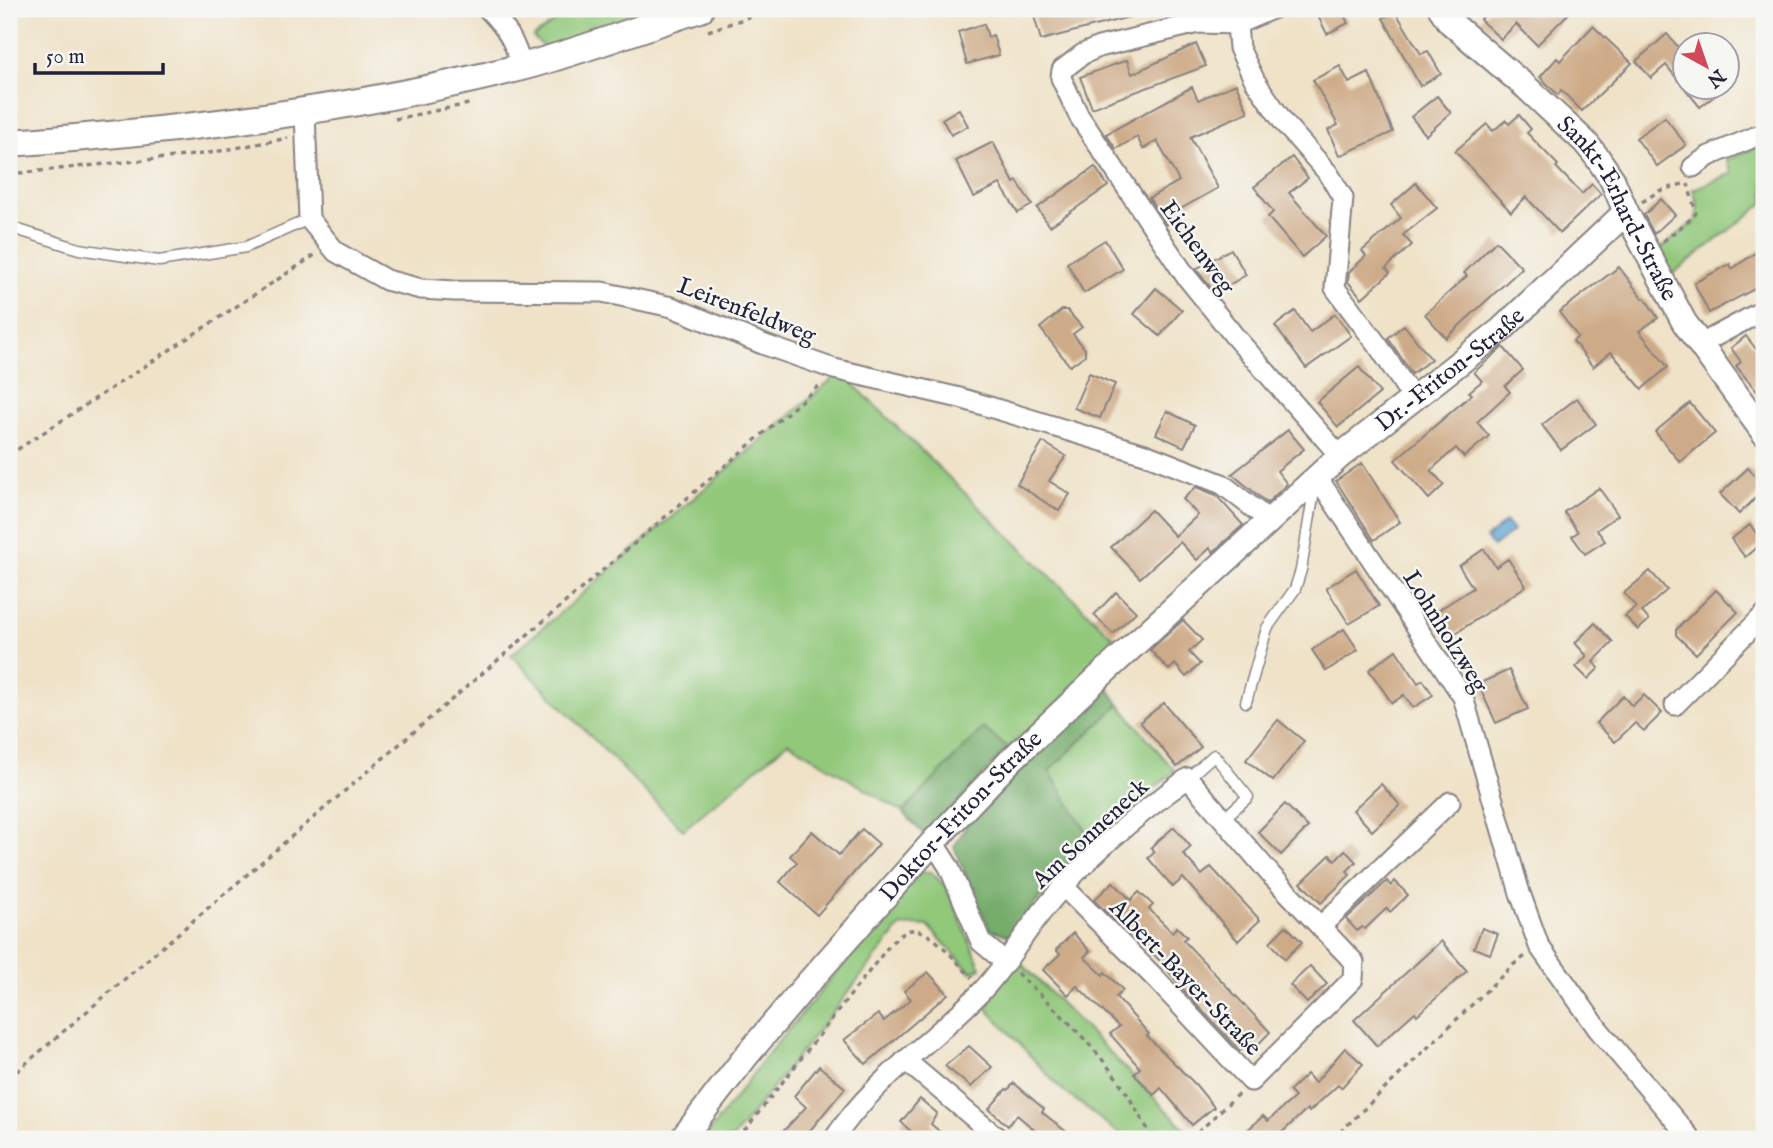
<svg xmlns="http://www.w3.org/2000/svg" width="1773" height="1148" font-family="'IM FELL English',serif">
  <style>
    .green { fill: #91c87a; stroke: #5a755a; stroke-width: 2 }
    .forest { fill: #74ac6a; stroke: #4b6752; stroke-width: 2 }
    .water { fill: #5ca1d1; stroke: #3f6286; stroke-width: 2 }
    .building { fill: #ceab88 }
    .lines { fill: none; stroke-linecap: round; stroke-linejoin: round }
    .service-casing { stroke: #888281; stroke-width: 13 }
    .minor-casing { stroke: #888281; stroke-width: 23 }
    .tertiary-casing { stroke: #888281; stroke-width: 28 }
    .secondary-casing { stroke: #888281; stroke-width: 30 }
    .path { stroke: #888281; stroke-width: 3.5; stroke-dasharray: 5 5; stroke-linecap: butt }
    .service { stroke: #fff; stroke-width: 10 }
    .minor { stroke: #fff; stroke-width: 19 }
    .tertiary { stroke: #fff; stroke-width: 24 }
    .secondary { stroke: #fff; stroke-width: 26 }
    .labels { text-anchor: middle; stroke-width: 5; stroke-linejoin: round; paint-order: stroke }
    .street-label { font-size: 24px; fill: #22223b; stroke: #f6f6f2 }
  </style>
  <rect width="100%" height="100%" fill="#f6f6f2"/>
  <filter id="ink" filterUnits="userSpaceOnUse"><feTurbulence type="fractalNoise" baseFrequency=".0143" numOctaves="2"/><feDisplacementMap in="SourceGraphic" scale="14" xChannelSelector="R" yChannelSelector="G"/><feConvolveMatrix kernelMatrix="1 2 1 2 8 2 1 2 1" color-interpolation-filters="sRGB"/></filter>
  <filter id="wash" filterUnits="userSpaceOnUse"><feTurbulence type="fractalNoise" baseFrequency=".00686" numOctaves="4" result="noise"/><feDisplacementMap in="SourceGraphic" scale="28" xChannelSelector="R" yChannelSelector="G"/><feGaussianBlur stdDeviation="1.57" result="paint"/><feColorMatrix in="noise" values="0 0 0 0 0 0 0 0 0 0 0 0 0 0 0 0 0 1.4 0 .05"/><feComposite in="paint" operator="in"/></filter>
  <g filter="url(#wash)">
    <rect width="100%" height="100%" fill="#efe2c7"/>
    <g class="green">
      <polygon points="573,9 677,9 546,49 533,37"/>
      <polygon points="1764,144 1764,203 1671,275 1660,249 1696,220 1698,206 1693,189 1733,173 1726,160"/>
      <polygon points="837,375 859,380 854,385 1122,646 1008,748 982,729 903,812 788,742 683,830 511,655"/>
      <polygon points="1119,704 1175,771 1107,828 1094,844 1049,771"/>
      <polygon points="921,872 931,872 947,888 981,968 971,972 928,926 912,925 900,927 732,1139 704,1139 767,1055"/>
      <polygon points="1018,960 1195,1139 1126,1139 1059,1087 981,1002"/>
    </g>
    <g class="forest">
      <polygon points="1107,686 1119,704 1049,771 1094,844 1048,888 1010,936 989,929 954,847 969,821"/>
      <polygon points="983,728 1008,748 926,837 903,812"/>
    </g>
    <polygon class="water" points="1506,522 1513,531 1493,547 1486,538"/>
    <g id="blocks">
      <g class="building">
        <polygon points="1060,9 1141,9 1141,14 1041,40 1034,16"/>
        <polygon points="1327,9 1341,9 1348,23 1327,34 1317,14"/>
        <polygon points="1490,9 1573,9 1537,45 1516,24 1501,39 1480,20"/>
        <polygon points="1395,11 1421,54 1428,51 1441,74 1420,86 1383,18"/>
        <polygon points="984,24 988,37 993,35 999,55 967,64 958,32"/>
        <polygon points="1593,26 1632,63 1582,111 1561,90 1558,95 1540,77 1557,58 1560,61"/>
        <polygon points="1667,34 1685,55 1685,88 1725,88 1700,107 1666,65 1651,78 1636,61"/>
        <polygon points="1196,44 1206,66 1092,108 1080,77 1127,60 1132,74"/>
        <polygon points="1340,66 1349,83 1369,73 1393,132 1339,156 1328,130 1338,125 1313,80"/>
        <polygon points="1236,84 1248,112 1190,137 1218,188 1175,212 1179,218 1166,225 1149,198 1179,181 1157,141 1143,149 1137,137 1116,149 1106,134 1192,87 1198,100"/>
        <polygon points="1437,96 1451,113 1426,135 1411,117"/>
        <polygon points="959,109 968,126 951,135 942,119"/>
        <polygon points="1519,115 1531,129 1527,133 1558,165 1556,167 1582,194 1592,184 1601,194 1560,233 1526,197 1511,212 1455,151 1487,124 1493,131 1506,120 1509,124"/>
        <polygon points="1665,117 1686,145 1657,166 1636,138"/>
        <polygon points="993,142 1014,183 1017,181 1032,205 1018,213 1000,184 974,197 956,161"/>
        <polygon points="1292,157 1308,178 1289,193 1326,236 1302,257 1268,217 1273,212 1254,187"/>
        <polygon points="1095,167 1108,186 1050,226 1037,208"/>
        <polygon points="1416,183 1437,208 1403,235 1412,245 1386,268 1390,273 1362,298 1348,282 1349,272 1366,256 1362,251 1401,218 1391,205"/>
        <polygon points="1661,199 1675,215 1654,234 1644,215"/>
        <polygon points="1105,240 1123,269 1084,293 1067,263"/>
        <polygon points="1496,241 1522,268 1446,338 1425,314 1467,276 1464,273"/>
        <polygon points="1764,247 1764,284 1709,313 1694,283 1730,264 1732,269"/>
        <polygon points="1231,249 1246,275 1215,293 1196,269"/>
        <polygon points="1619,267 1643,299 1645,298 1658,318 1639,331 1668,367 1642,389 1611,352 1593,367 1573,341 1578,337 1559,312"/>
        <polygon points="1156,288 1182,310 1160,336 1134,314"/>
        <polygon points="1062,310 1067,310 1082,327 1073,334 1085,349 1085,355 1070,366 1040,328"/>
        <polygon points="1295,311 1310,332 1335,314 1351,336 1306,368 1275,326"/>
        <polygon points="1404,325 1431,359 1412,374 1388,338"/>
        <polygon points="1746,336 1756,349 1764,342 1764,400 1736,366 1741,362 1731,348"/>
        <polygon points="1503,347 1523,370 1505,386 1510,392 1477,422 1489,436 1464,457 1456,448 1431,470 1444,485 1429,499 1395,460 1472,394 1469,392 1482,381 1474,372"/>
        <polygon points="1359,367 1380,393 1338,427 1317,402"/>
        <polygon points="1089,373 1115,384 1100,418 1074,408"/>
        <polygon points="1577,398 1596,424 1561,450 1542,425"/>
        <polygon points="1690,403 1715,433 1680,462 1655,432"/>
        <polygon points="1167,411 1195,425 1184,447 1156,434"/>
        <polygon points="1288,430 1304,449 1277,471 1287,484 1267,503 1232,474"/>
        <polygon points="1043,442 1066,456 1049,481 1070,494 1059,511 1017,484"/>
        <polygon points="1362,463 1400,522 1374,540 1336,481"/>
        <polygon points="1748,468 1764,485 1764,490 1739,514 1720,494"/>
        <polygon points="1196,487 1216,495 1243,525 1213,552 1210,548 1197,560 1180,542 1140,578 1111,547 1151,510 1175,536 1198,515 1183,499"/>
        <polygon points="1599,488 1618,515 1597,530 1605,541 1585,554 1572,536 1578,532 1564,512"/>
        <polygon points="1750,525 1763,542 1745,557 1731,539"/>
        <polygon points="1484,549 1496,567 1508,559 1526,586 1453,635 1437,611 1473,588 1459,566"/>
        <polygon points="1356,569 1379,606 1349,624 1326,588"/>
        <polygon points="1650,571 1667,590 1642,612 1649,620 1638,630 1625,616 1636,607 1624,593"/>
        <polygon points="1716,590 1738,612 1696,654 1676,635 1676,630"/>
        <polygon points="1116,592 1136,612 1113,634 1094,615"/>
        <polygon points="1183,620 1202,640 1189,652 1200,664 1186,677 1175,664 1169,670 1150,650"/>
        <polygon points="1595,623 1613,642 1593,662 1599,668 1588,679 1576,667 1587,656 1575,643"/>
        <polygon points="1344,629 1358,650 1326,671 1312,650"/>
        <polygon points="1396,650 1418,683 1423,680 1433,695 1413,708 1404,695 1392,703 1369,670"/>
        <polygon points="1509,670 1528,709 1496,723 1478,684"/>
        <polygon points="1644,695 1662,713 1644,731 1635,723 1615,742 1596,723 1623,696 1632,706"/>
        <polygon points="1164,703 1201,747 1177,767 1140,722"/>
        <polygon points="1278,720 1304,741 1273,781 1246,760"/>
        <polygon points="1381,784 1400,805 1372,831 1353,810"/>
        <polygon points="1285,804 1308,827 1281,855 1258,832"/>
        <polygon points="1174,827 1191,847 1183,854 1202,875 1211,867 1260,920 1238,941 1183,878 1173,887 1148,858 1155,852 1151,847"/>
        <polygon points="862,829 879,844 817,915 780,882 797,862 790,856 812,831 839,855"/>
        <polygon points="1345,850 1356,862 1347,871 1350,875 1321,903 1301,883 1330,855 1335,860"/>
        <polygon points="1387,881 1391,886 1395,881 1408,895 1390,912 1387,908 1365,929 1362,927 1357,931 1346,919"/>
        <polygon points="1113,882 1131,900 1139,892 1153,905 1149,909 1172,932 1177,927 1187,937 1183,940 1270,1032 1250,1053 1245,1047 1240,1051 1197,1005 1167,970 1168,969 1132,932 1129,935 1094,900"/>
        <polygon points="1286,926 1302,942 1285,959 1270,942"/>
        <polygon points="1482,928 1498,934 1490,954 1474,948"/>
        <polygon points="1073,933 1090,951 1084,957 1103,975 1105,972 1123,990 1116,997 1149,1034 1147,1036 1196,1085 1214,1107 1192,1125 1161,1088 1154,1095 1134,1074 1140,1068 1110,1034 1119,1027 1077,986 1068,995 1043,970 1060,954 1056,950"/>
        <polygon points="1441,941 1467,971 1417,1015 1415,1012 1377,1046 1354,1020"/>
        <polygon points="1310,966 1327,984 1307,1003 1290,985"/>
        <polygon points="928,972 948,994 866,1064 844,1040 878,1014 884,1021 911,999 904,991"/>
        <polygon points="969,1046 992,1067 971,1087 945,1066"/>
        <polygon points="1345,1048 1363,1064 1341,1088 1338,1085 1309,1112 1307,1109 1275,1139 1238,1139 1263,1116 1268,1121 1295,1097 1289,1091 1307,1074 1315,1083"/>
        <polygon points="819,1066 845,1088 803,1139 776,1139 806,1107 794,1096"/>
        <polygon points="1014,1083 1044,1109 1042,1112 1075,1139 1045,1139 1017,1115 1008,1126 989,1109 1006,1089 1008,1090"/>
        <polygon points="920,1099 937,1113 931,1124 948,1139 919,1139 901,1122"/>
      </g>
    </g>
  </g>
  <g filter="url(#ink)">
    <use href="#blocks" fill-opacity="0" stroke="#888281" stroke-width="2"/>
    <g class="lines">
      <g class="service-casing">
        <g id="service">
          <polyline points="9,227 79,249 159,261 246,247 309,219"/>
          <polyline points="1246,702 1267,628 1295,589 1301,570 1315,485"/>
          <polyline points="1188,778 1214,755 1248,797 1223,819"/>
        </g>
      </g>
      <g class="minor-casing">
        <g id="minor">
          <path d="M488 9C507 29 514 40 522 67"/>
          <polyline points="1272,9 1237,24 1198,23 1099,47 1083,54 1062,70 1061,78 1079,116 1185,275 1236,338 1340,456"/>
          <polyline points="1237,24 1239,48 1255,81 1284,123 1328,173 1343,198 1335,288 1379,347 1414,400"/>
          <polyline points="305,112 309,219 336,252 386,280 421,289 454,291 602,292 672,307 765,345 834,369 960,398 1145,454 1222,484 1270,521"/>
          <polyline points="1693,167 1709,156 1764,133"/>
          <polyline points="1699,345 1764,310"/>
          <polyline points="1317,477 1463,697 1520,893 1539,946 1598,1029 1691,1139"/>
          <polyline points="1675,705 1764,615"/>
          <polyline points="933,842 949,867 981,942 1005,962"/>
          <polyline points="1321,926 1450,802"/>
          <polyline points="905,1060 999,1139"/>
          <path d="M834 1139C872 1080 933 1042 981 992 1007 965 1025 931 1049 903 1088 855 1138 814 1188 778L1272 876 1354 962 1353 979 1251 1081 1155 978 1063 886"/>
        </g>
      </g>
      <g class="tertiary-casing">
        <g id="tertiary">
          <path id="s1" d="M1441 9 1450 22 1526 87 1585 142 1597 157 1612 179 1626 212 1684 322 1764 433"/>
          <path id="s2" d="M682 1139 747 1055 801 991 933 842 1010 761 1100 676 1340 456 1501 330 1626 212"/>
        </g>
      </g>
      <g class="secondary-casing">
        <path id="secondary" d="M9 143C180 131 351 110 518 68 579 52 640 28 700 9"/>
      </g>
      <g class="path">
        <polyline points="708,31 773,9"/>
        <polyline points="395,119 473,103"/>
        <polyline points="9,174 204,154 288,138"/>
        <polyline points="1642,202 1659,191 1686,183"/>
        <polyline points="1663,241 1691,219 1696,213 1688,184"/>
        <polyline points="9,455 315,255"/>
        <path d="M1017 973C1053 1006 1089 1040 1118 1080 1132 1099 1140 1120 1155 1139"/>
        <polyline points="9,1078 822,383"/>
        <path d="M738 1139 892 942C898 938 904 931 911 930 932 928 958 964 972 978"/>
        <polyline points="1191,1139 1240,1092"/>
        <polyline points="1333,1139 1513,965 1527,955"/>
      </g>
      <use href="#service" class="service"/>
      <use href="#minor" class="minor"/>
      <use href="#tertiary" class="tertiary"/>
      <use href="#secondary" class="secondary"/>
    </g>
  </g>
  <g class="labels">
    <g class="street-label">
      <text dy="8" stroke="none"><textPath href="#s1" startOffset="270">Sankt-Erhard-Straße</textPath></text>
      <text transform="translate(1198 247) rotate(54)" y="8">Eichenweg</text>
      <text transform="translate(747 310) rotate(21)" y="8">Leirenfeldweg</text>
      <text dy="8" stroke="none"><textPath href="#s2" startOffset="1090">Dr.-Friton-Straße</textPath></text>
      <text transform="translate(1446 631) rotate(58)" y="8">Lohnholzweg</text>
      <text dy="8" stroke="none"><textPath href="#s2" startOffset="427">Doktor-Friton-Straße</textPath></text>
      <text transform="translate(1090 833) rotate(-43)" y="8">Am Sonneneck</text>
      <text transform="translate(1186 977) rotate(46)" y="8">Albert-Bayer-Straße</text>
    </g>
  </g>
  <rect width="1773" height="1148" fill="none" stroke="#f6f6f2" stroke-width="35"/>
  <g transform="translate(1706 66) rotate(140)"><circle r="33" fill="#f6f6f2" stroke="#a1a1a9" stroke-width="2"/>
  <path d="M0-5L12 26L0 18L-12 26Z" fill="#d1495b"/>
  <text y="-10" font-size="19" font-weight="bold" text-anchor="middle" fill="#22223b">N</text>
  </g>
  <path d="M35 63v10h128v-10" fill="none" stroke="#22223b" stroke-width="3.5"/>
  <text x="46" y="63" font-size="21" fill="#22223b" stroke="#f6f6f2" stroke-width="5" paint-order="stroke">50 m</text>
</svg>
